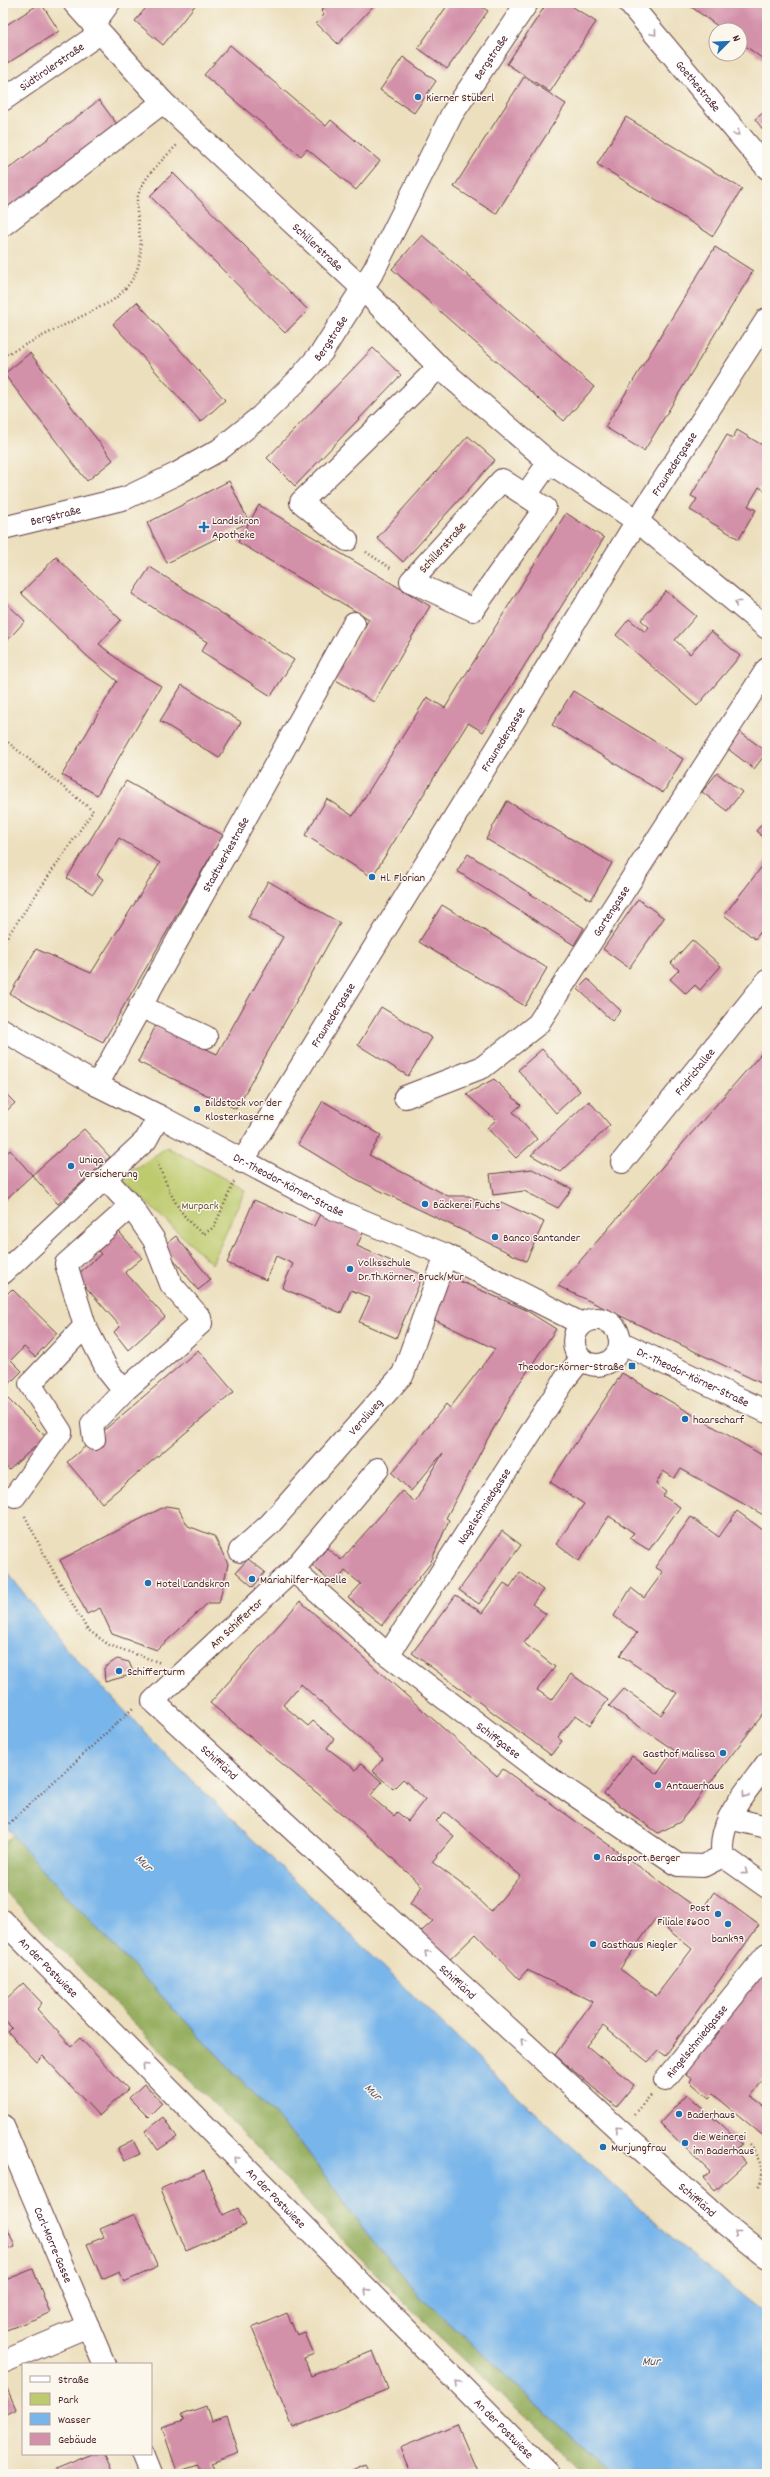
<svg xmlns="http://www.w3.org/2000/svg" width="770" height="2477" font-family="Dekko,sans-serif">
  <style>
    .green { fill: #bdcb6e; stroke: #84754c }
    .forest { fill: #96af61; stroke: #706746 }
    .water { fill: #78b5ea; stroke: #616a8a }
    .building { fill: #d390a9; fill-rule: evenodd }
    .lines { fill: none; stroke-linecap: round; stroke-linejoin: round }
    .minor-casing { stroke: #623c41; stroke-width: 24 }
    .path { stroke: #623c41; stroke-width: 2.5; stroke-dasharray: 1 3; stroke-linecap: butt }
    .minor { stroke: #fff; stroke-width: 22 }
    .oneway { stroke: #ae9aa0 }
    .poi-dot { fill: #1f6fb2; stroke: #fbf7ec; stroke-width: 1.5 }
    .labels { text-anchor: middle; stroke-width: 3; stroke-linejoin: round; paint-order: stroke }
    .street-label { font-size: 12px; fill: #4a1f2b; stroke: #fbf7ec }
    .poi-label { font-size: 12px; fill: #4a1f2b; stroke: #fbf7ec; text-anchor: start }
    .park-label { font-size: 12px; fill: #6c533f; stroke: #fbf7ec }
    .water-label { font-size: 13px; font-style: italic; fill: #5a546e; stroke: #fbf7ec }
  </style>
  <rect width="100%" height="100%" fill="#fbf7ec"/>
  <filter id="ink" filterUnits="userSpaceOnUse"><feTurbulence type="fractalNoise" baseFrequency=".025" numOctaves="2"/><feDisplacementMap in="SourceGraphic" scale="8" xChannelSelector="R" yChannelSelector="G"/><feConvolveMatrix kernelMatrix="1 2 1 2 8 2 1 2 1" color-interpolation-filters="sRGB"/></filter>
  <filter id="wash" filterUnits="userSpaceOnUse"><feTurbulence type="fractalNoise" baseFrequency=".012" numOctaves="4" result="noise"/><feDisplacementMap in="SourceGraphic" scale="16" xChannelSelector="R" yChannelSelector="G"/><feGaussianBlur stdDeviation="0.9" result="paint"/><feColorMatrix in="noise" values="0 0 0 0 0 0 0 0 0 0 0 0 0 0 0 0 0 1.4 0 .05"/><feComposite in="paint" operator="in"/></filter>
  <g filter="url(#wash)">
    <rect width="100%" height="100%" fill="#ecdfbd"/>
    <polygon class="green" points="167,1147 245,1190 212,1264 121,1179"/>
    <polygon class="forest" points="14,1834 40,1868 302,2144 365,2231 412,2288 551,2418 616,2474 584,2474 543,2433 429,2327 317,2214 273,2164 3,1890 3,1845"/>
    <polygon class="water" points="3,1566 62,1644 167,1756 511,2091 688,2252 767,2315 767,2474 616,2474 551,2418 412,2288 365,2231 302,2144 40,1868 3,1822"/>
    <g id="blocks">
      <g class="building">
        <polygon points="41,3 59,31 3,66 3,27"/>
        <polygon points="150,3 197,3 163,45 135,21"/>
        <polygon points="328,3 376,3 338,44 316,23 324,15 321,11"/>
        <polygon points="449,3 476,3 488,11 447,69 418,48"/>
        <polygon points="547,3 567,3 596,22 550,92 507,64"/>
        <polygon points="686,3 767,3 767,62 740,42 740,30 723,30"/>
        <polygon points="230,45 326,126 331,120 380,161 356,190 307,149 301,156 204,75"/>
        <polygon points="403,57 436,81 414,113 380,90"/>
        <polygon points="524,77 566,104 496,214 454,187"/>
        <polygon points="99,100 119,127 3,215 3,173"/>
        <polygon points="767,110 767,135 755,119"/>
        <polygon points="626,117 742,189 713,236 597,164"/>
        <polygon points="173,173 308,310 285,333 150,196"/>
        <polygon points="422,235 594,387 564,421 392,269"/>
        <polygon points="715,247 753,271 644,451 605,427"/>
        <polygon points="137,302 225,400 201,422 113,324"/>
        <polygon points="373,348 401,375 295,486 267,458"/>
        <polygon points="30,353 113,460 87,481 4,374"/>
        <polygon points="737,430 767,448 767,492 759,487 748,506 756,510 739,539 690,510 697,499 691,496 727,435 733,438"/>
        <polygon points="468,436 495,460 403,562 377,538"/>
        <polygon points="229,481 249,522 167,563 147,523"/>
        <polygon points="259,505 430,606 374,702 334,679 369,619 238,542"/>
        <polygon points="566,513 604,538 483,732 468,723 372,877 305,835 327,799 353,816 427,697 445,708"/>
        <polygon points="56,557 121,620 99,644 126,666 161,686 97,795 62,775 117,681 87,656 21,593"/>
        <polygon points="150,567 294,660 271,696 201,651 207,642 132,594"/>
        <polygon points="666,591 696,616 675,640 690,654 711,631 740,656 697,706 616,635 629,619 645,632 649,627 641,620"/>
        <polygon points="3,600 25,621 3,645"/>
        <polygon points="182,685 241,722 219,758 160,721"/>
        <polygon points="573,691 683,759 663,793 552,725"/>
        <polygon points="740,732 767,752 754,769 728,749"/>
        <polygon points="717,773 742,792 727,811 702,792"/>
        <polygon points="126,781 223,835 103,1042 10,994 36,949 91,973 160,863 119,838 97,875 103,879 93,894 67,878"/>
        <polygon points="507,801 612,863 591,900 486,839"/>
        <polygon points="767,818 767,841 756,831"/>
        <polygon points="468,854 584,928 574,945 457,871"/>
        <polygon points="767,860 767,924 755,939 724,915"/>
        <polygon points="268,881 340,923 236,1109 138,1062 156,1025 217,1054 283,937 248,917"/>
        <polygon points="638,899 664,918 629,968 603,949"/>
        <polygon points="442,905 547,968 525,1006 419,942"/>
        <polygon points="692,940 721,966 700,990 695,985 686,994 670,979 679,970 671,963"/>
        <polygon points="588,979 621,1011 612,1021 578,989"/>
        <polygon points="381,1007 432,1038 408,1076 358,1045"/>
        <polygon points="766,1048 767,1049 767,1386 558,1286"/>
        <polygon points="542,1049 580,1091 556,1113 518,1070"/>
        <polygon points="494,1079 521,1105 513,1112 537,1139 516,1158 487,1128 496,1120 466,1094"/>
        <polygon points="3,1091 15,1103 3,1114"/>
        <polygon points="323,1101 381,1135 369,1155 448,1196 469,1196 498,1210 501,1202 544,1222 526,1261 356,1179 298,1144"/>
        <polygon points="589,1101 610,1125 561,1172 531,1155"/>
        <polygon points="84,1129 110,1157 58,1204 32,1175"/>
        <polygon points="10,1150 32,1175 3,1202 3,1157"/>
        <polygon points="532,1169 572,1189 558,1208 524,1191 493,1195 490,1174"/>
        <polygon points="254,1200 314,1226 320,1214 363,1233 357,1246 423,1275 396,1338 359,1322 370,1298 351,1290 341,1313 282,1288 293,1264 276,1256 266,1280 227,1263"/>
        <polygon points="114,1226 142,1258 125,1272 165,1317 128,1350 114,1332 120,1326 76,1276 101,1254 97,1250"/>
        <polygon points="176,1236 211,1280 198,1290 163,1246"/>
        <polygon points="448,1276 524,1309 556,1329 518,1385 487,1440 446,1518 449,1520 430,1564 382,1625 348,1598 361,1584 345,1571 334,1585 312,1565 327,1548 341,1560 402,1491 415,1502 443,1453 411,1491 392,1473 446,1404 450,1408 495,1349 431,1318"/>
        <polygon points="12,1289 57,1333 35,1357 24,1347 11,1360 22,1371 3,1390 3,1298"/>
        <polygon points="198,1350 234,1392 102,1503 67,1462"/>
        <polygon points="622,1373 767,1458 767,1517 681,1469 674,1478 663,1471 656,1484 666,1492 663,1496 680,1507 649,1550 629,1538 634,1533 609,1516 579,1561 556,1544 584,1504 550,1482"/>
        <polygon points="3,1394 46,1437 9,1470 3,1464"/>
        <polygon points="166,1506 178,1508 188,1526 214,1536 228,1564 219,1603 208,1603 157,1650 112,1634 100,1608 87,1614 60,1560"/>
        <polygon points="737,1511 767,1533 767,1709 680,1822 658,1833 604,1794 632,1756 657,1774 674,1750 609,1706 624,1689 661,1715 677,1693 620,1655 637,1633 614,1616 631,1588 644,1598 663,1572 655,1567 691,1517 719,1537"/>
        <polygon points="502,1531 521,1545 479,1604 459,1590"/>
        <polygon points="248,1559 265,1572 253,1587 236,1572"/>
        <polygon points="520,1572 543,1590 532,1604 546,1614 524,1643 555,1667 537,1690 552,1700 571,1674 608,1700 590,1725 576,1715 558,1738 562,1741 551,1755 412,1653 456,1595 482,1613 504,1583 510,1587"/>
        <path d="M300 1601 497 1776 503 1769 701 1911 714 1892 759 1925 665 2056 658 2051 648 2062 603 2026 587 2046 634 2085 616 2107 555 2055 592 2002 591 2001 527 1970 519 1979 476 1934 443 1966 414 1938 433 1921 410 1904 422 1886 373 1840 210 1703ZM301 1684 383 1759 373 1771 393 1789 403 1779 425 1799 408 1821 397 1812 394 1816 370 1796 382 1782 361 1763 356 1770 327 1748 334 1739 313 1721 308 1726 283 1705ZM445 1812 521 1876 491 1911 468 1889 432 1862 454 1836 436 1821ZM655 1919 692 1949 656 1996 620 1969Z"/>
        <polygon points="117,1659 129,1662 134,1674 105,1682 104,1668"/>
        <polygon points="767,1966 767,2075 751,2096 767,2108 767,2139 713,2094 709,2098 690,2082 692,2078 684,2073"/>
        <polygon points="23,1983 42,2003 37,2009 71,2046 80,2038 128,2089 99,2116 43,2056 37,2062 8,2032 12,2028 3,2019 3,2002"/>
        <polygon points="144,2084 162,2103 148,2117 129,2098"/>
        <polygon points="687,2094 742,2144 735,2150 746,2163 715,2191 703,2178 710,2172 660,2123"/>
        <polygon points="163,2117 177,2137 158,2150 145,2131"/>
        <polygon points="133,2140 140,2154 124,2161 117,2148"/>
        <polygon points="204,2170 223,2215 238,2208 246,2225 186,2251 160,2189"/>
        <polygon points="135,2214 158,2267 124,2282 120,2271 102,2279 87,2244 104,2237 100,2229"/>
        <polygon points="3,2217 15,2247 3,2251"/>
        <polygon points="33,2269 50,2313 4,2331 3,2281"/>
        <polygon points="287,2313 297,2336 305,2333 314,2354 304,2358 311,2376 373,2351 388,2389 293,2428 252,2328"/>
        <polygon points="6,2386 16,2409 4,2415 3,2387"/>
        <polygon points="206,2406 211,2421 227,2416 239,2453 211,2463 215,2474 201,2474 198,2465 177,2472 162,2427 184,2420 181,2415"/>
        <polygon points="457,2424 477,2471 469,2474 411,2474 400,2448"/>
        <polygon points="92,2454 104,2454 113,2474 58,2474 56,2469"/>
        <polygon points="365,2464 370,2474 343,2474"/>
      </g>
    </g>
  </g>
  <g filter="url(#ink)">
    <use href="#blocks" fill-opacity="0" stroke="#623c41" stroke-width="1"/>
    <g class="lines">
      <g class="minor-casing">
        <g id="minor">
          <path id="s1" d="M74 3 163 102 362 288 439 367 549 462 637 521 767 628"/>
          <path id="s2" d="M629 3 767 168"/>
          <polyline points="93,25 109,3"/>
          <path id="s3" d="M3 100 100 33"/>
          <polyline points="3,225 163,102"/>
          <polygon points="502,480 545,508 473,610 411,581"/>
          <polyline points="526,495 549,462"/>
          <path id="s4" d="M3 528 126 498 176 474 219 450 261 416 296 382 322 352 374 270 452 114 527 3"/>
          <polyline points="347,540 301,502 439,367"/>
          <polyline points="140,1006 206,1037"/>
          <path id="s5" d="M3 1030 97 1085 159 1116 332 1208 446 1255 582 1324"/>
          <path id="s6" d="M97 1085 354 623"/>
          <path id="s7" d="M405 1097 483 1067 538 1024 767 669"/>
          <path id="s8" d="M242 1162 637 521 767 319"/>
          <path id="s9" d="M622 1162 767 981"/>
          <polyline points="105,1178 131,1206"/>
          <polyline points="3,1273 146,1140 159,1116"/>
          <circle cx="597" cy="1342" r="23"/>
          <polyline points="85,1326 66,1264 131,1206 154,1240 171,1284 200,1318 201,1323 124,1391"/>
          <path id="s10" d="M620 1342 767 1412"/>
          <path id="s11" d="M378 1469 293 1570 153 1701 619 2130 725 2224 767 2258"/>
          <polyline points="15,1496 61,1432 30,1384 85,1326 108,1371 124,1391 92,1424 94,1439"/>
          <path id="s12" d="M240 1551 270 1524 403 1374 446 1255"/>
          <path id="s13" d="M293 1570 388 1655 542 1773 678 1865 703 1866 723 1856"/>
          <path id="s14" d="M388 1655 566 1378 581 1359"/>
          <path d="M767 1763C748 1790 716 1822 723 1856L767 1887"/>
          <polyline points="729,1818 767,1827"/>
          <path id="s15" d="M3 1921 549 2474"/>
          <path id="s16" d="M665 2080 767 1954"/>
          <path id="s17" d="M3 2126 104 2364"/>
          <polyline points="3,2362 88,2326"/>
          <polyline points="142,2454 150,2474"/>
        </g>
      </g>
      <g class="path">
        <path d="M3 356 112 301C137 281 144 262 139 231 138 221 136 209 137 200 141 178 162 161 177 145"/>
        <polyline points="366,552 392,569"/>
        <polyline points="3,943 93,811 5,740"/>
        <path d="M157 1162C169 1189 178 1217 204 1234L214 1227 234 1182"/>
        <polyline points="25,1516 48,1562 87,1629 109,1645 161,1663"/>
        <polyline points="3,1829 133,1708"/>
        <polyline points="634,2114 651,2095"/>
        <path d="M749 2145C759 2157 767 2173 758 2187"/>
      </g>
      <use href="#minor" class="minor"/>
    </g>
    <defs><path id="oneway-chevron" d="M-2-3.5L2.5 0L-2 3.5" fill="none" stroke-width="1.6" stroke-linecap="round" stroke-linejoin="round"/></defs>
    <g class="oneway">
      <use href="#oneway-chevron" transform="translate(654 33) rotate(50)"/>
      <use href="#oneway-chevron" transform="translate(737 133) rotate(50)"/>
      <use href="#oneway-chevron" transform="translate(737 603) rotate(-141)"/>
      <use href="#oneway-chevron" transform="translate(745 1795) rotate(125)"/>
      <use href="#oneway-chevron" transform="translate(745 1872) rotate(36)"/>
      <use href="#oneway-chevron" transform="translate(427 1953) rotate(-137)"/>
      <use href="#oneway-chevron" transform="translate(523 2041) rotate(-137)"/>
      <use href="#oneway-chevron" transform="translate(145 2066) rotate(-134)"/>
      <use href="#oneway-chevron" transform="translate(618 2129) rotate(-137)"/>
      <use href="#oneway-chevron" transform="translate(236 2159) rotate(-134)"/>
      <use href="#oneway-chevron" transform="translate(737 2233) rotate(-141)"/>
      <use href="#oneway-chevron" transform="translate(367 2291) rotate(-135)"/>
      <use href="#oneway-chevron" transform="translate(458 2383) rotate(-135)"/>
    </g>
  </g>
  <g class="poi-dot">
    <circle cx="418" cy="97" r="4"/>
    <path d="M202 521h4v4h4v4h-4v4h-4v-4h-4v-4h4z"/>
    <circle cx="372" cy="877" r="4"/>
    <circle cx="197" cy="1109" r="4"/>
    <circle cx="71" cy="1166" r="4"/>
    <circle cx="425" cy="1204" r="4"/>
    <circle cx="495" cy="1237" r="4"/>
    <circle cx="350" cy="1269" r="4"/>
    <rect x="628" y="1362" width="8" height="8" rx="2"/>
    <circle cx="685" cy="1419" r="4"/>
    <circle cx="252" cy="1579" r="4"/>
    <circle cx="148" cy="1583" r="4"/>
    <circle cx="119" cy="1671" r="4"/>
    <circle cx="723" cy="1753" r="4"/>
    <circle cx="658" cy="1785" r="4"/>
    <circle cx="597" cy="1857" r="4"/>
    <circle cx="718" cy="1914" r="4"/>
    <circle cx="728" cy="1924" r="4"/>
    <circle cx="593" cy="1944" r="4"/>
    <circle cx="679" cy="2114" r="4"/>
    <circle cx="685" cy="2143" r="4"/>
    <circle cx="603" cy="2147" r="4"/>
  </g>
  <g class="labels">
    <g class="street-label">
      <text dy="4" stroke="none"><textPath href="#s4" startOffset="714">Bergstraße</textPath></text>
      <text dy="4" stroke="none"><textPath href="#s3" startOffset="59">Südtirolerstraße</textPath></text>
      <text dy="4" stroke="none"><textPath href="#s2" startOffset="108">Goethestraße</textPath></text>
      <text dy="4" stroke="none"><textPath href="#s1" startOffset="345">Schillerstraße</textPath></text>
      <text dy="4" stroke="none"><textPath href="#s4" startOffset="390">Bergstraße</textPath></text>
      <text dy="4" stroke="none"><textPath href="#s8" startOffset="821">Fraunedergasse</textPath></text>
      <text dy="4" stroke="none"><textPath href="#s4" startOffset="54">Bergstraße</textPath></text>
      <text transform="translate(442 547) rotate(-48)" y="4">Schillerstraße</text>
      <text dy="4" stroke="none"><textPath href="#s8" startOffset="497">Fraunedergasse</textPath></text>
      <text dy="4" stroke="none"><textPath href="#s6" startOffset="264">Stadtwerkestraße</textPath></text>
      <text dy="4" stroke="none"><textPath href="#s7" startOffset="288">Gartengasse</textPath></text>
      <text dy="4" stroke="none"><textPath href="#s8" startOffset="173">Fraunedergasse</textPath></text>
      <text dy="4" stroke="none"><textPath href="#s9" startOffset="116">Fridrichallee</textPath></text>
      <text dy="4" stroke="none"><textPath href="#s5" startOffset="325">Dr.-Theodor-Körner-Straße</textPath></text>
      <text dy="4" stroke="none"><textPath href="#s10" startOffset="81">Dr.-Theodor-Körner-Straße</textPath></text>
      <text dy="4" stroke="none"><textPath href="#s12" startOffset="184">Veroliweg</textPath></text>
      <text dy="4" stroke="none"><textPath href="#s14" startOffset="177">Nagelschmiedgasse</textPath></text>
      <text transform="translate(236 1623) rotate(-43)" y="4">Am Schiffertor</text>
      <text dy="4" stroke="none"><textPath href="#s13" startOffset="267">Schiffgasse</textPath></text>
      <text dy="4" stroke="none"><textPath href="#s11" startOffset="414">Schiffländ</textPath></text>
      <text dy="4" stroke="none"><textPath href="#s15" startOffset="65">An der Postwiese</textPath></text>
      <text dy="4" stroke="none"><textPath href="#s11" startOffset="738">Schiffländ</textPath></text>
      <text dy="4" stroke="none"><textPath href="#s16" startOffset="50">Ringelschmiedgasse</textPath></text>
      <text dy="4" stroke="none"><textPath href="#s15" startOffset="389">An der Postwiese</textPath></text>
      <text dy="4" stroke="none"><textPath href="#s11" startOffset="1062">Schiffländ</textPath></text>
      <text dy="4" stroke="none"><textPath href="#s17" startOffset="129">Carl-Morre-Gasse</textPath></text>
      <text dy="4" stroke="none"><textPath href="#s15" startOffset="713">An der Postwiese</textPath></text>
    </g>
    <g class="poi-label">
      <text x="426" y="101">Kierner Stüberl</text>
      <text x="212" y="524">Landskron<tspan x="212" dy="14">Apotheke</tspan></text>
      <text x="380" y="881">Hl. Florian</text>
      <text x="205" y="1106">Bildstock vor der<tspan x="205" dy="14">Klosterkaserne</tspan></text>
      <text x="79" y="1163">Uniqa<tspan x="79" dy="14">Versicherung</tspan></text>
      <text x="433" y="1208">Bäckerei Fuchs</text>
      <text x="503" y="1241">Banco Santander</text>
      <text x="358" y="1266">Volksschule<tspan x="358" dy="14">Dr.Th.Körner, Bruck/Mur</tspan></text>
      <text x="624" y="1370" text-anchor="end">Theodor-Körner-Straße</text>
      <text x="693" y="1423">haarscharf</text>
      <text x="260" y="1583">Mariahilfer-Kapelle</text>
      <text x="156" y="1587">Hotel Landskron</text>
      <text x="127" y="1675">Schifferturm</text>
      <text x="715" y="1757" text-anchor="end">Gasthof Malissa</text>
      <text x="666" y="1789">Antauerhaus</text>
      <text x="605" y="1861">Radsport Berger</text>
      <text x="710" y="1911" text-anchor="end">Post<tspan x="710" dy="14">Filiale 8600</tspan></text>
      <text x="728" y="1942" text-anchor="middle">bank99</text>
      <text x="601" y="1948">Gasthaus Riegler</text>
      <text x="687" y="2118">Baderhaus</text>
      <text x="693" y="2140">die Weinerei<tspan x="693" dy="14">im Baderhaus</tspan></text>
      <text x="611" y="2151">Murjungfrau</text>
    </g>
    <g class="park-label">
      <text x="200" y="1209">Murpark</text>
    </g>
    <g class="water-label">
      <text transform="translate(145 1862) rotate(45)" y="5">Mur</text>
      <text transform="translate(374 2091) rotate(45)" y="5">Mur</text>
      <text x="651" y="2365">Mur</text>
    </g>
  </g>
  <rect width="770" height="2477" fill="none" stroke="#fbf7ec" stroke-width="16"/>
  <rect x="22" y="2363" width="130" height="92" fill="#fbf7ec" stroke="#b4a19f"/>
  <rect x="30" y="2376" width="20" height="6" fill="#ffffff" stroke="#b4a19f"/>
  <text x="58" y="2383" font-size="12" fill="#4a1f2b">Straße</text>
  <rect x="30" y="2393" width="20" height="12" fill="#bdcb6e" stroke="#b4a19f"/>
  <text x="58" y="2403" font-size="12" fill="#4a1f2b">Park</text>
  <rect x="30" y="2413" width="20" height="12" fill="#78b5ea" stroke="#b4a19f"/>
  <text x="58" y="2423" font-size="12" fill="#4a1f2b">Wasser</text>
  <rect x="30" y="2433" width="20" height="12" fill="#d390a9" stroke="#b4a19f"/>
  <text x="58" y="2443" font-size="12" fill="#4a1f2b">Gebäude</text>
  <g transform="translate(728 42) rotate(66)"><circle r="19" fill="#fbf7ec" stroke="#b4a19f"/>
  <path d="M0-3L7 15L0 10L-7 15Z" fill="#1f6fb2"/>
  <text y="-6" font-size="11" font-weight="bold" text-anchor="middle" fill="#4a1f2b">N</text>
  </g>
</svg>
